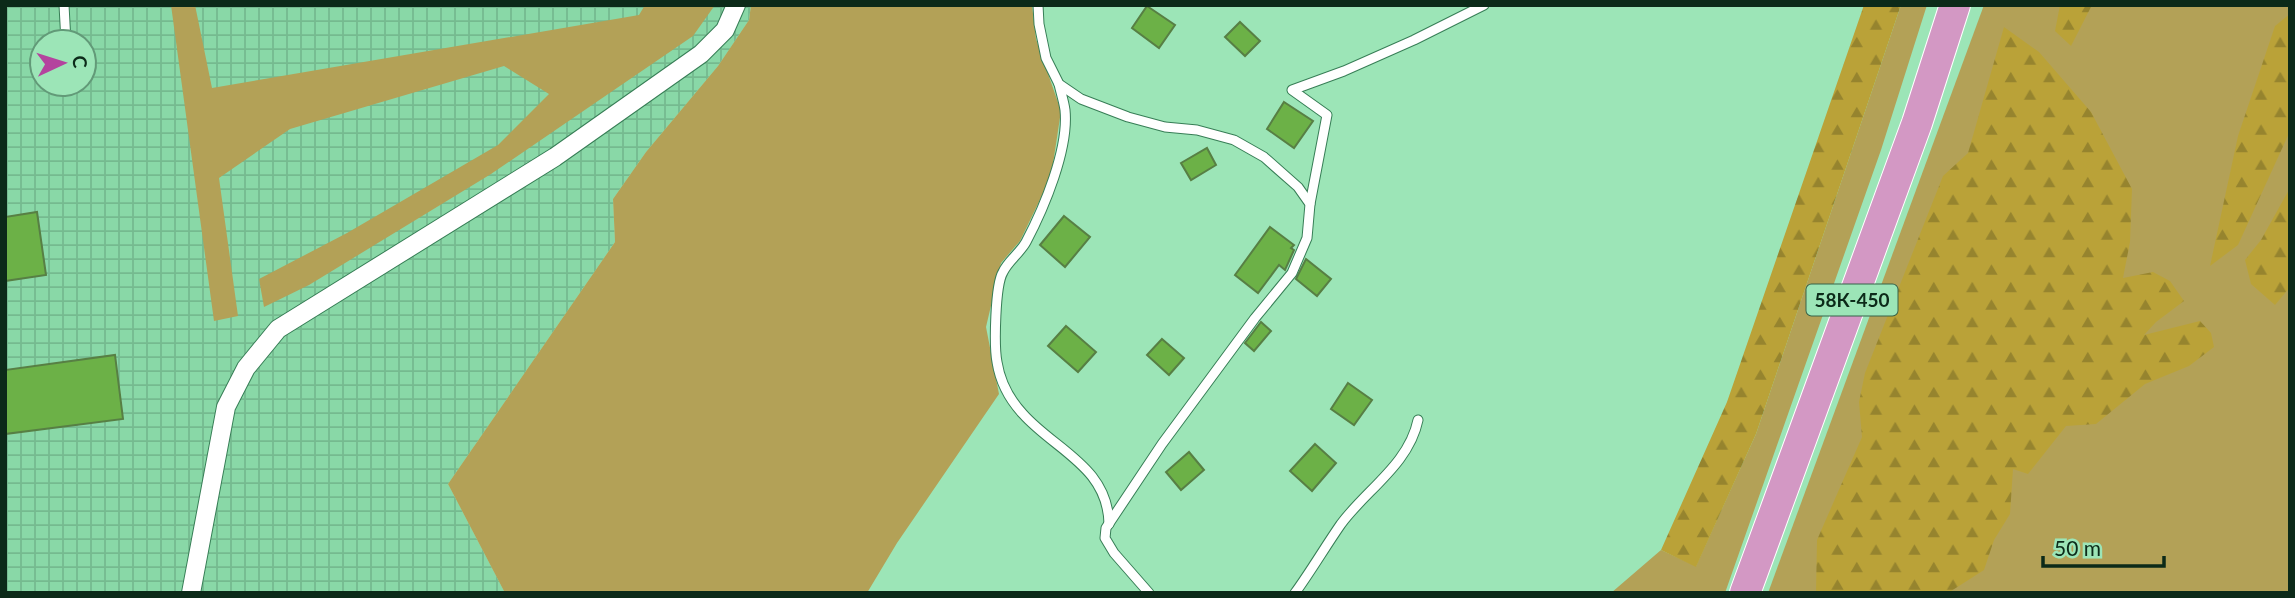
<svg xmlns="http://www.w3.org/2000/svg" width="2295" height="598" font-family="Lato,sans-serif">
  <style>
    .industrial { fill: url(#industrial-grid); fill-rule: evenodd }
    .green { fill: #b3a157 }
    .forest { fill: url(#forest-firs) }
    .building { fill: #6cb147; stroke: #577f44; stroke-width: 2 }
    .lines { fill: none; stroke-linecap: round; stroke-linejoin: round }
    .service-casing { stroke: #377e56; stroke-width: 11 }
    .minor-casing { stroke: #377e56; stroke-width: 20 }
    .trunk-casing { stroke: #fff; stroke-width: 32 }
    .service { stroke: #fff; stroke-width: 9 }
    .minor { stroke: #fff; stroke-width: 18 }
    .trunk { stroke: #d398c4; stroke-width: 30 }
    .labels { text-anchor: middle; stroke-width: 7; stroke-linejoin: round; paint-order: stroke }
    .shield { fill: #9ce5b7; stroke: #376248; stroke-width: 2 }
    .shield-label { font-size: 19px; font-weight: bold; fill: #0c2a19 }
  </style>
  <defs>
    <pattern id="industrial-grid" width="8" height="8" patternUnits="userSpaceOnUse" patternTransform="scale(1.75)"><rect width="8" height="8" fill="#89d8a7"/><path d="M0 4h8M4 0v8" fill="none" stroke="#75ba8f"/></pattern>
    <pattern id="forest-firs" width="22" height="20" patternUnits="userSpaceOnUse" patternTransform="scale(1.75)"><rect width="22" height="20" fill="#baa238"/><path d="M5 1l3.5 6h-7zM16 11l3.5 6h-7z" fill="#96842e"/></pattern>
  </defs>
  <rect width="100%" height="100%" fill="#9ce5b7"/>
  <path class="industrial" d="M5 5H751L749 20 718 66 646 152 613 199 615 242 448 484 505 593H5ZM42 42H84V84H42Z"/>
  <g class="green">
    <polygon points="171,5 195,5 212,88 639,15 645,5 715,5 693,36 491,174 309,285 264,307 259,279 347,233 498,145 549,94 504,66 290,129 219,178 238,316 214,321"/>
    <polygon points="751,5 1032,5 1036,39 1061,111 1051,177 1020,241 1001,263 986,327 999,394 897,543 867,593 505,593 448,484 615,242 613,199 646,152 718,66 749,20"/>
    <polygon points="1901,5 1927,5 1881,150 1725,593 1611,593 1661,550 1696,566 1756,434"/>
    <polygon points="1984,5 2290,5 2290,593 1768,593"/>
  </g>
  <g class="forest">
    <polygon points="1864,5 1901,5 1756,434 1696,567 1661,550 1727,402"/>
    <polygon points="2060,5 2092,5 2071,46 2055,31"/>
    <polygon points="2290,14 2290,131 2238,245 2210,266 2238,136 2275,26"/>
    <polygon points="2004,27 2039,52 2091,112 2132,189 2130,242 2123,278 2153,272 2170,281 2184,301 2156,322 2144,335 2200,321 2211,333 2214,347 2189,366 2145,384 2096,424 2066,426 2028,474 2013,469 2010,514 1994,540 1984,570 1948,593 1816,593 1817,540 1862,437 1859,402 1865,373 1943,176 1968,153"/>
    <polygon points="2290,188 2290,287 2275,305 2251,284 2245,260 2261,240"/>
  </g>
  <g class="building">
    <polygon points="1147,6 1175,25 1159,48 1132,28"/>
    <polygon points="1240,22 1260,41 1245,56 1225,37"/>
    <polygon points="1284,102 1313,121 1294,148 1267,129"/>
    <polygon points="1207,148 1216,165 1191,180 1181,163"/>
    <polygon points="37,212 46,275 5,281 5,217"/>
    <polygon points="1064,216 1090,237 1065,267 1040,245"/>
    <polygon points="1270,227 1294,245 1291,248 1294,250 1285,270 1279,265 1258,293 1235,275"/>
    <polygon points="1306,259 1331,279 1317,296 1296,279"/>
    <polygon points="1261,322 1271,331 1254,351 1245,343"/>
    <polygon points="1066,326 1096,352 1078,372 1048,346"/>
    <polygon points="1162,339 1184,358 1169,375 1147,355"/>
    <polygon points="115,355 123,419 5,434 5,370"/>
    <polygon points="1348,383 1372,400 1354,425 1331,409"/>
    <polygon points="1315,444 1336,463 1312,491 1290,471"/>
    <polygon points="1189,452 1204,470 1181,490 1166,472"/>
  </g>
  <g class="lines">
    <g class="service-casing">
      <g id="service">
        <polyline points="64,5 66,42"/>
        <polyline points="1038,5 1039,24 1046,58 1059,84 1081,99 1128,117 1165,127 1197,130 1234,140 1264,157 1298,187 1310,204 1307,238 1292,273 1255,318 1162,444 1106,528 1105,538 1114,553 1149,593"/>
        <path d="M1059 84C1061 93 1064 102 1065 110 1069 149 1044 208 1026 242 1020 253 1008 261 1003 272 995 285 994 346 997 362 1000 381 1010 400 1023 414 1055 450 1108 467 1109 524"/>
        <polyline points="1310,204 1327,115 1292,90 1344,71 1414,40 1484,5"/>
        <path d="M1295 593C1311 571 1325 547 1341 524 1366 490 1409 464 1418 420"/>
      </g>
    </g>
    <g class="minor-casing">
      <polyline id="minor" points="191,593 226,407 246,368 278,329 555,157 701,54 725,30 736,5"/>
    </g>
    <g class="trunk-casing">
      <polyline id="trunk" points="1745,593 1917,123 1955,5"/>
    </g>
    <use href="#service" class="service"/>
    <use href="#minor" class="minor"/>
    <use href="#trunk" class="trunk"/>
  </g>
  <g class="labels">
    <rect class="shield" x="1806.5" y="284.5" width="91" height="31" rx="5"/>
    <g class="shield-label">
      <text x="1852" y="307">58К-450</text>
    </g>
  </g>
  <rect width="2295" height="598" fill="none" stroke="#0c2a19" stroke-width="14"/>
  <g transform="translate(63 63) rotate(86)"><circle r="33" fill="#9ce5b7" stroke="#629a78" stroke-width="2"/>
  <path d="M0-5L12 26L0 18L-12 26Z" fill="#b4439e"/>
  <text y="-10" font-size="19" font-weight="bold" text-anchor="middle" fill="#0c2a19">С</text>
  </g>
  <path d="M2043 556v10h121v-10" fill="none" stroke="#0c2a19" stroke-width="3.5"/>
  <text x="2054" y="556" font-size="21" fill="#0c2a19" stroke="#9ce5b7" stroke-width="5" paint-order="stroke">50 m</text>
</svg>
